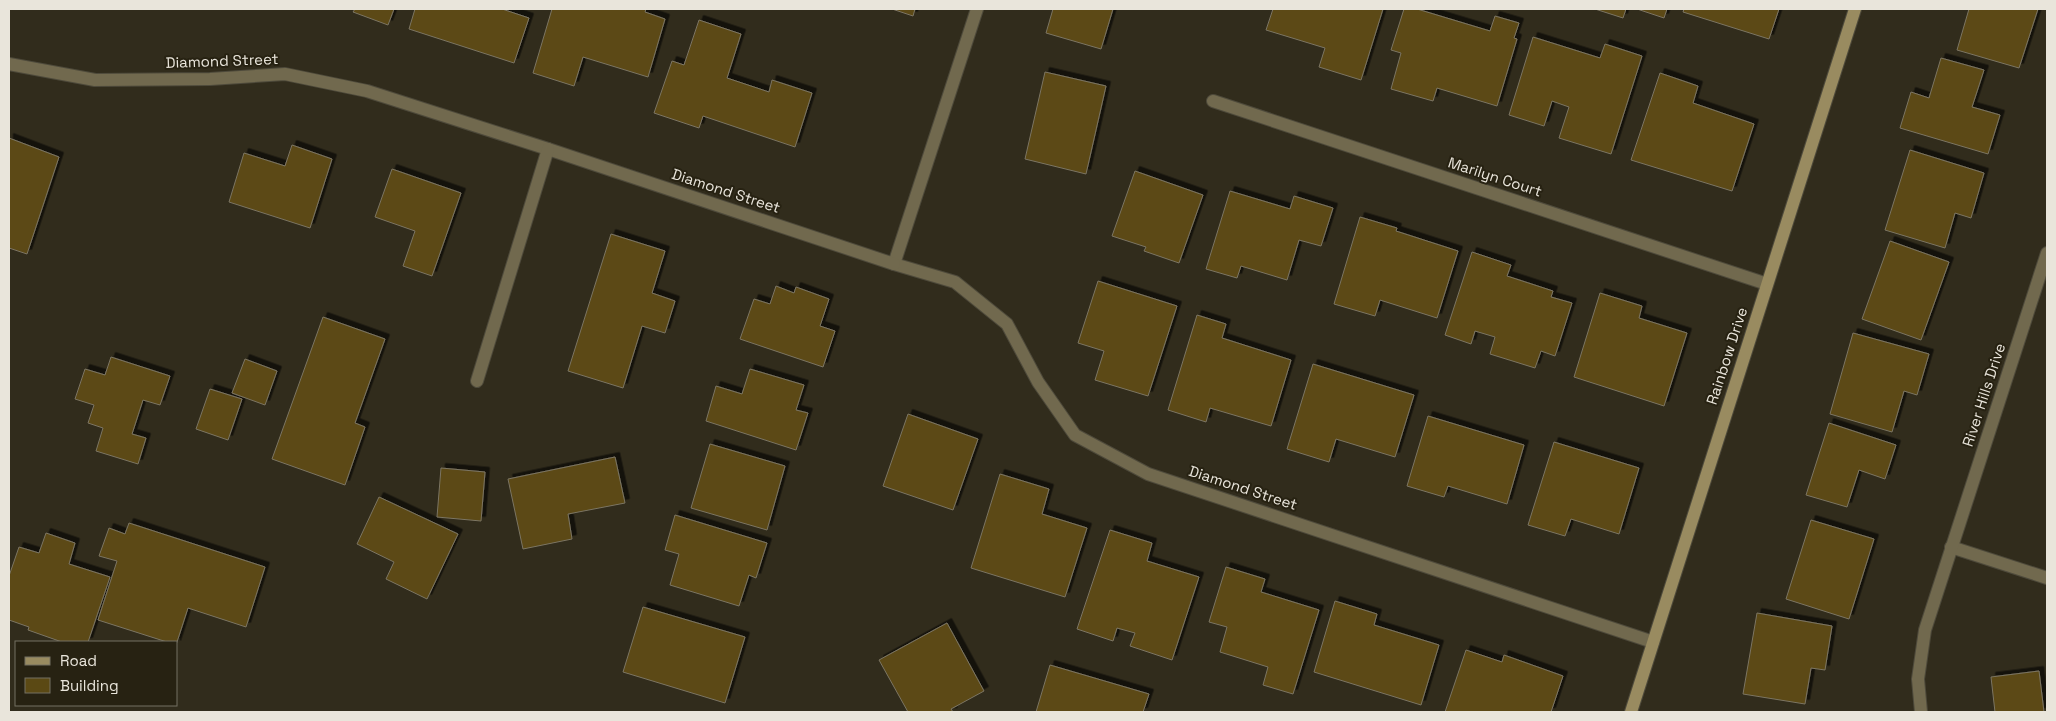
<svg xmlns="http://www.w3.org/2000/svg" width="2056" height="721" font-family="'Space Grotesk',sans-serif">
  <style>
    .building { fill: #5b4914; stroke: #7c7563; filter: url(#shadow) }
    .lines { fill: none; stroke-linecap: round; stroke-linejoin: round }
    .street-casing { stroke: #4e4a3b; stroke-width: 14 }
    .secondary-casing { stroke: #4e4a3b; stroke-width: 14 }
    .street { stroke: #71694e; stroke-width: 12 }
    .secondary { stroke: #998b60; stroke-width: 12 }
    .labels { text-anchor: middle; stroke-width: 4; stroke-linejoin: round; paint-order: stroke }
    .street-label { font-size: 15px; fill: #e9e5db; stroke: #272212 }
  </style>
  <defs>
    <filter id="shadow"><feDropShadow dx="4.5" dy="-4.5" stdDeviation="0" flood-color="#0009"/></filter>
  </defs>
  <rect width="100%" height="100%" fill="#312c1c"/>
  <g class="building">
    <polygon points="355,9 394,9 388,25 353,12"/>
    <polygon points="415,9 502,9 529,18 514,63 409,29"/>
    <polygon points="552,9 646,9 645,12 665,19 648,77 583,57 574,86 533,73"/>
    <polygon points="892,9 915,9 913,16"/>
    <polygon points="1053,9 1113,9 1101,49 1046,33"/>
    <polygon points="1273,9 1383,9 1361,80 1319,67 1325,48 1266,30"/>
    <polygon points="1404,9 1417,9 1490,31 1495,16 1519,23 1514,38 1517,39 1497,106 1437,88 1433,101 1391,89 1401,53 1391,50"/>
    <polygon points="1595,9 1626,9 1623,18"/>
    <polygon points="1637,9 1667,9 1664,18"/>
    <polygon points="1684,9 1779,9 1769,39 1683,12"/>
    <polygon points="1969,9 2038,9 2019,68 1957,50"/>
    <polygon points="699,20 741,34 727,78 769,92 772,80 812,93 795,147 703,116 699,128 654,113 672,61 684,65"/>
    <polygon points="1533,37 1600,58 1605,44 1642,56 1611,154 1559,138 1569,107 1552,101 1544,126 1509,115"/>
    <polygon points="1941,58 1984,70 1972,107 2000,115 1988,154 1900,128 1911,92 1929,98"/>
    <polygon points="1045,72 1106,86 1086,174 1025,159"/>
    <polygon points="1660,73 1698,86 1693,103 1754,124 1732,191 1631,160"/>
    <polygon points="9,138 59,157 27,254 9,248"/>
    <polygon points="292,145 332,159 310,228 229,202 244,153 285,166"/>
    <polygon points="1910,150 1984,173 1971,218 1955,213 1945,248 1885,230"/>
    <polygon points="392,169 461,193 432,276 403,266 415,231 375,217"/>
    <polygon points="1135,171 1203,195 1179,263 1144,251 1146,247 1112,236"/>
    <polygon points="1230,191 1290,209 1294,196 1333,208 1321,246 1299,240 1287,280 1241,266 1237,278 1206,269"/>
    <polygon points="1360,217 1397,228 1396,231 1458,251 1437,318 1380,300 1375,316 1334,304"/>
    <polygon points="611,234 665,251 652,293 675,301 665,333 642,326 623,388 568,371"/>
    <polygon points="1890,241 1949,262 1921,340 1862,319"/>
    <polygon points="1472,252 1511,265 1507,276 1553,291 1551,297 1572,303 1555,356 1541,351 1535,368 1490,354 1495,337 1475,331 1471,344 1445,335"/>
    <polygon points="1098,281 1177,306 1148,396 1095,380 1104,351 1078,343"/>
    <polygon points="776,286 794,293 796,287 829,299 820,326 835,331 823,367 740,339 754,299 770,304"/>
    <polygon points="1600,293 1642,306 1639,318 1687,333 1664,406 1574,377"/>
    <polygon points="1197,315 1226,324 1222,338 1291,360 1271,426 1210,408 1206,422 1168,410"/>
    <polygon points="323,317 385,339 355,423 365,427 345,485 272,459"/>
    <polygon points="1853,333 1929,354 1917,395 1904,391 1892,432 1830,414"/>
    <polygon points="111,357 170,376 160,405 143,400 132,434 146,438 138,464 96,451 103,428 88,423 94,405 75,399 85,369 105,375"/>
    <polygon points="245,359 277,371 265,405 232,393"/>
    <polygon points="1313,364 1414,395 1395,457 1336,439 1329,462 1287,449"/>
    <polygon points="750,369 804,385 796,410 808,413 796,450 706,421 716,386 742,394"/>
    <polygon points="210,389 242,399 228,440 196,429"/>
    <polygon points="908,414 978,439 953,510 883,486"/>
    <polygon points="1428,416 1524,445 1507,504 1448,486 1444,497 1407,486"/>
    <polygon points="1829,423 1896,445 1885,479 1859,470 1847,507 1806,495"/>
    <polygon points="1554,442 1639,468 1619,534 1571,519 1565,536 1528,525"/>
    <polygon points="710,444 785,466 767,530 691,508"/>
    <polygon points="615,457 625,503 568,514 572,539 523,549 508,479"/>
    <polygon points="441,468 485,472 481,521 437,517"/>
    <polygon points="1000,474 1049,489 1042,514 1087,528 1065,597 971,568"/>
    <polygon points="379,497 458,534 427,599 386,579 394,562 357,544"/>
    <polygon points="675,515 767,543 756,578 749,575 739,606 670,585 679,554 665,550"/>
    <polygon points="1811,520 1874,539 1849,619 1786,599"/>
    <polygon points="129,523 265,567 246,627 188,608 176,645 176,642 167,642 98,620 117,561 99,556 109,528 125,534"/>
    <polygon points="1110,530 1152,543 1147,561 1199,577 1172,660 1130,646 1135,633 1117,628 1113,641 1077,629"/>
    <polygon points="46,533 75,543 69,564 110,577 88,642 62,642 28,630 29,627 9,620 9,576 19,547 39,553"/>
    <polygon points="1226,567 1265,579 1261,592 1319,610 1293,694 1263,685 1268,667 1220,652 1227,627 1209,622"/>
    <polygon points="1335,601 1377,614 1374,625 1439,645 1421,705 1314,672"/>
    <polygon points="643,607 745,637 725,703 623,672"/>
    <polygon points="1757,613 1832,626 1825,670 1811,668 1805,704 1743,694"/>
    <polygon points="947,623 984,691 951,709 953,712 908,712 879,660"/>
    <polygon points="1466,650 1502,662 1504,655 1563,676 1551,712 1445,712"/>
    <polygon points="1050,665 1149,694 1143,712 1036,712"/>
    <polygon points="2039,671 2044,712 1995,712 1991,677"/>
  </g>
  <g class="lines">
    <g class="street-casing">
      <g id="street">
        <polyline points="977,9 894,264 955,282 1007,324 1038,382 1075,435 1148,474 1653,642"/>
        <polyline points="9,64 95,80 210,79 285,74 367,91 548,149 894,264"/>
        <polyline points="1213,101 1767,284"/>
        <polyline points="477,381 548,149"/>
        <polyline points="1951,547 2047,578"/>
        <polyline points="1921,712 1918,679 1925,630 2047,253"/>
      </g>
    </g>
    <g class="secondary-casing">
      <polyline id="secondary" points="1631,712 1855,9"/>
    </g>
    <use href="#street" class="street"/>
    <use href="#secondary" class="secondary"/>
  </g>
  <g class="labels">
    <g class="street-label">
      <text transform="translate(222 61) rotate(-2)" y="5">Diamond Street</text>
      <text transform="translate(1495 177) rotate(18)" y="5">Marilyn Court</text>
      <text transform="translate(726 191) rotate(18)" y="5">Diamond Street</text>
      <text transform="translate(1727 356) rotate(-72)" y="5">Rainbow Drive</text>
      <text transform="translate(1984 395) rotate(-72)" y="5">River Hills Drive</text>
      <text transform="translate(1243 488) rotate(18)" y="5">Diamond Street</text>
    </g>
  </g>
  <rect width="2056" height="721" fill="none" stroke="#e9e5db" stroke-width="20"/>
  <rect x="15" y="641" width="162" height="65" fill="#272212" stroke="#757062"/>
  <rect x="25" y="657" width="25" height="8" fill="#998b60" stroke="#757062"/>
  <text x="60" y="666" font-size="15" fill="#e9e5db">Road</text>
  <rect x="25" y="678" width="25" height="15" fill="#5b4914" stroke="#757062"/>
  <text x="60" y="691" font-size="15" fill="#e9e5db">Building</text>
</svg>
